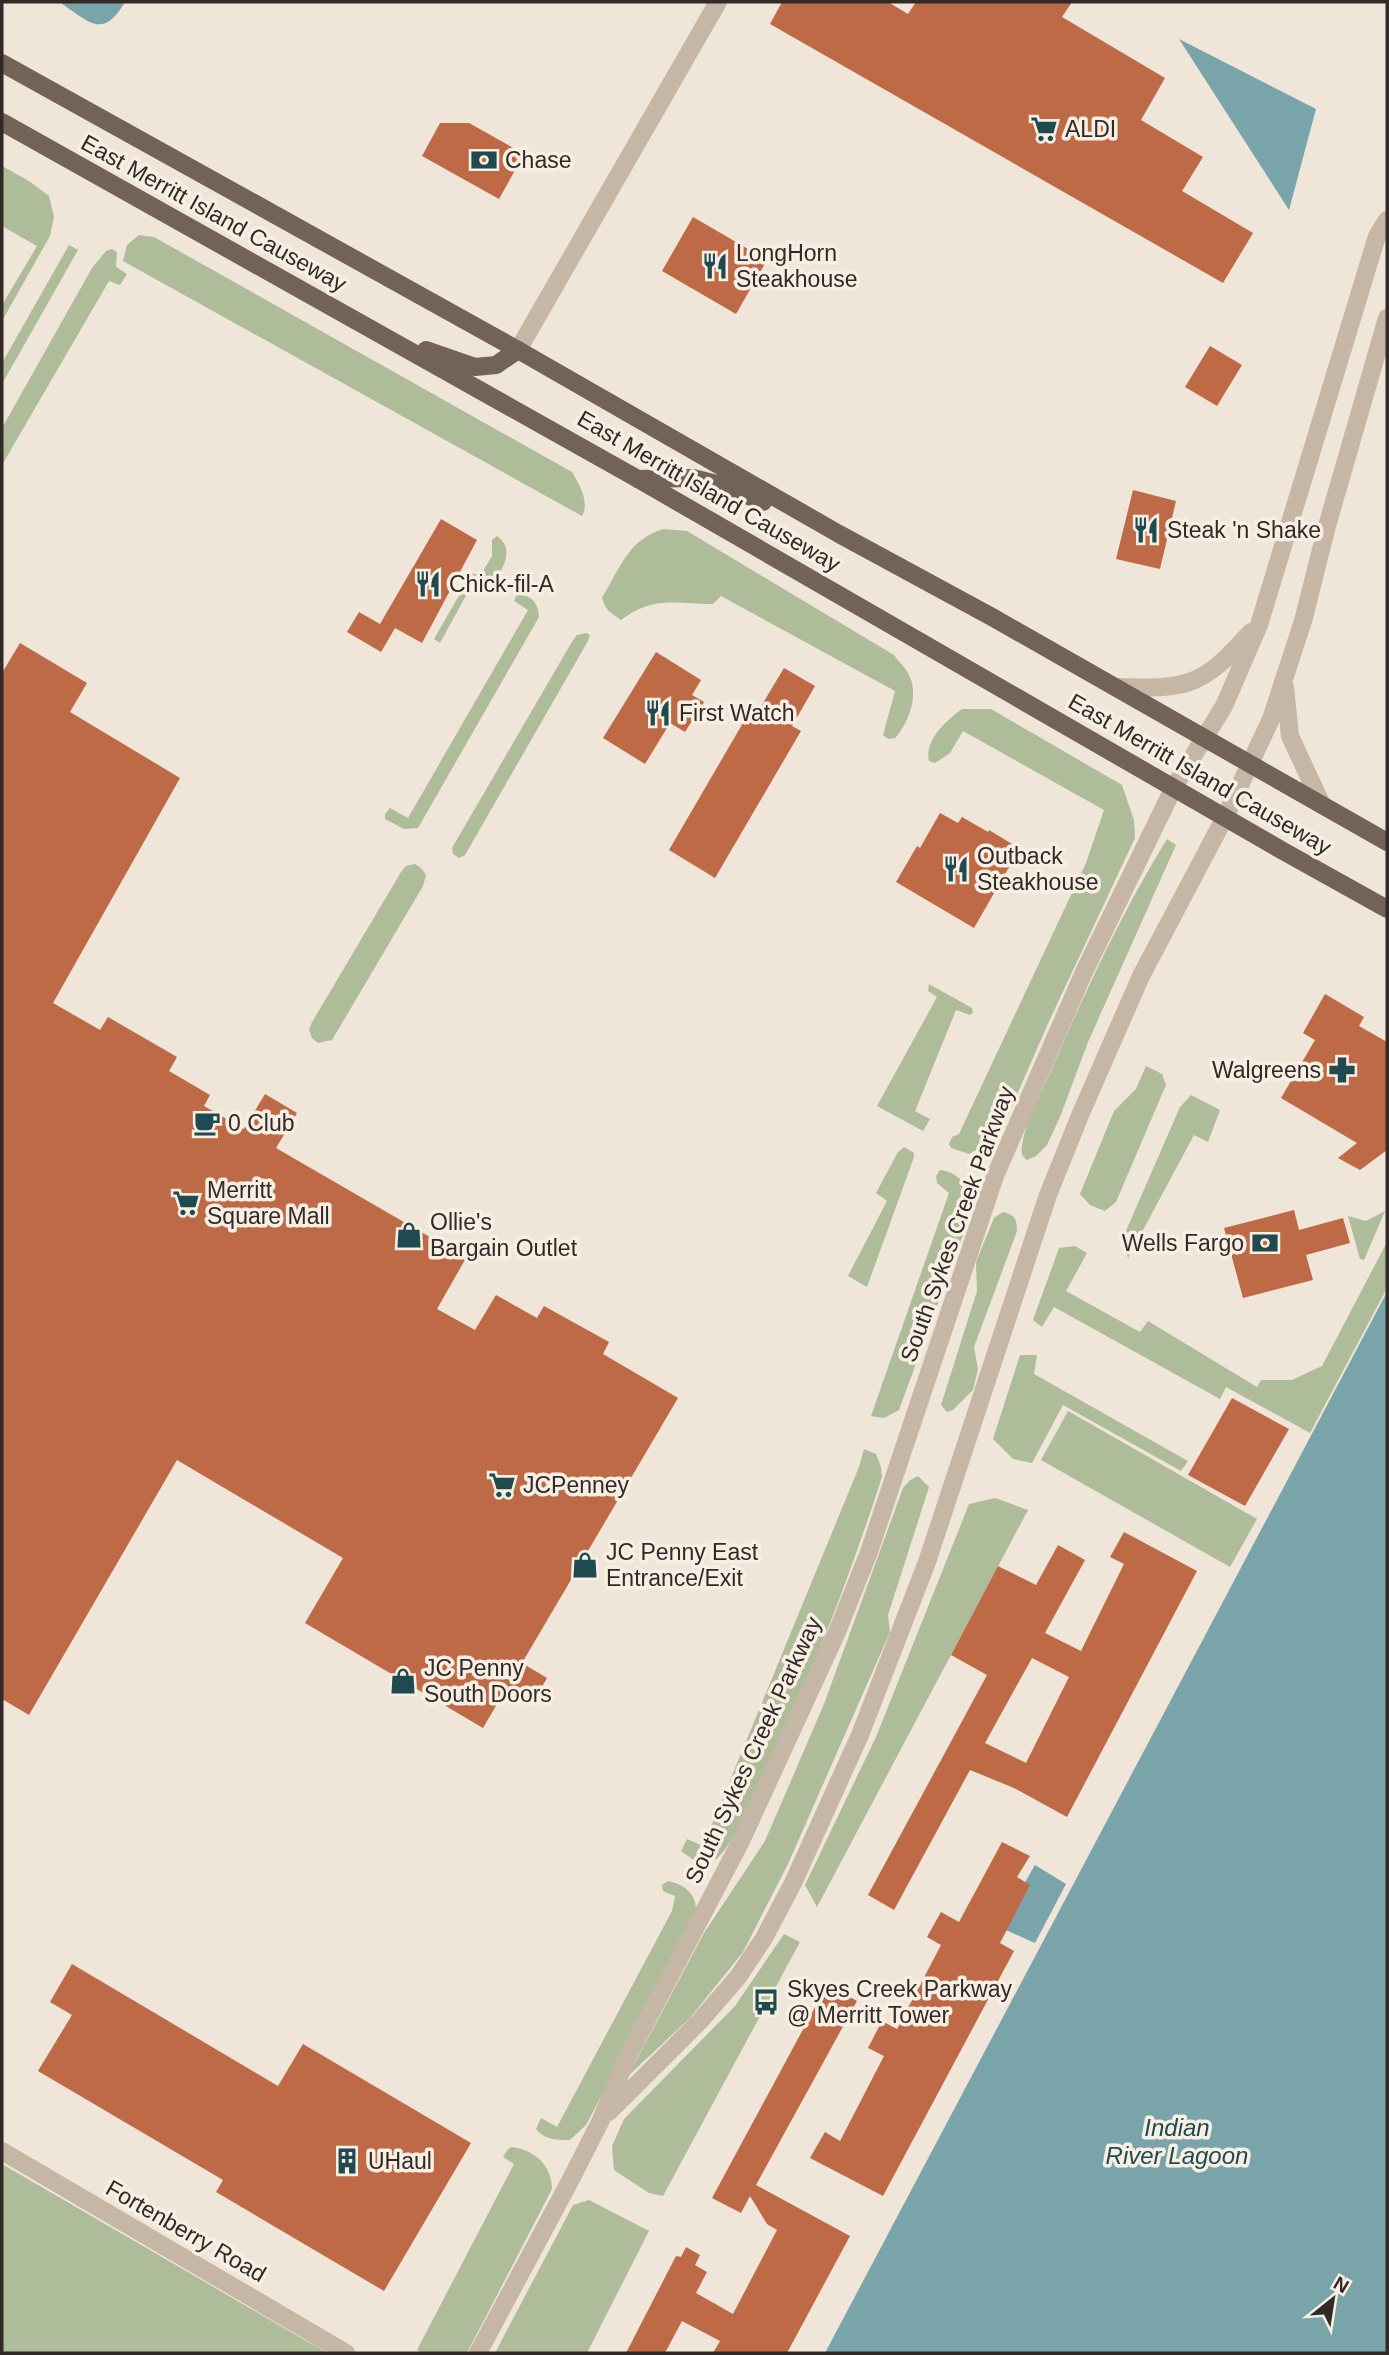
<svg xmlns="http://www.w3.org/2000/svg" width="1389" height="2355" font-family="Helvetica,sans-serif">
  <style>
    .green { fill: #afbc99 }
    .water { fill: #79a5aa }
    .building { fill: #be6a46; fill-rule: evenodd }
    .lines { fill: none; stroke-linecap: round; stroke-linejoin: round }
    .minor { stroke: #c6b6a5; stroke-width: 18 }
    .tertiary { stroke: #c6b6a5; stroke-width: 18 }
    .primary { stroke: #736257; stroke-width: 18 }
    .labels { text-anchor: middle; stroke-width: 7; stroke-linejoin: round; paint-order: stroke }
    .poi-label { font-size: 23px; fill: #322a26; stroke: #f7efe3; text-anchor: start }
    .street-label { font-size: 23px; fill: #322a26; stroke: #f7efe3 }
    .water-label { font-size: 24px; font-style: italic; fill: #1e4a50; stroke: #f7efe3 }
  </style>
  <rect width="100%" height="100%" fill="#efe5d8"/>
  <g class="green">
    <polygon points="2,166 29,181 49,196 54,217 50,236 2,321 2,305 37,246 2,226"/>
    <path d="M139 235 154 237 572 472C579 484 590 502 582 516L123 261 127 245Z"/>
    <polygon points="69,245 78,250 2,384 2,363"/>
    <polygon points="112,249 117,252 116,267 127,274 120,285 109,281 2,465 2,428 92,268 106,251"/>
    <path d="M663 529 687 531 894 655C898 661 905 667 908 673 920 693 909 723 895 738L888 739 883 735 895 691 721 596 713 604C675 604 654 595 621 620 611 613 605 610 602 598 620 568 628 540 663 529Z"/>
    <path d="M497 536C518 551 499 574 489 589L474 581 440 643 434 639 472 573 480 576 492 556V540Z"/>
    <path d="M517 594C532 596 538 602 539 617L418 828 404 829 385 819V814L390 808 408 818 528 610 514 601Z"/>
    <polygon points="586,633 590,635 588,641 465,855 459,858 453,854 452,848 573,640 577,635"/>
    <path d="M962 709H991L1122 785 1134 820 1135 838 1051 1017 1001 1131 998 1137 969 1154 951 1148 949 1144 952 1137 959 1134 1086 863 1104 810 963 731 950 753 935 763 929 761C924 740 947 720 962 709Z"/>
    <path d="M1167 839 1176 845 1088 1042 1060 1117 1047 1145 1036 1156 1027 1160C1022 1156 1021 1153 1022 1146 1025 1121 1041 1095 1051 1071 1085 992 1122 912 1167 839Z"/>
    <polygon points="415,864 421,868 426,875 423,886 332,1040 318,1043 312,1038 309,1030 311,1024 401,872 406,866"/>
    <polygon points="929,984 972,1008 973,1012 970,1015 956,1010 915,1111 930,1119 923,1131 877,1106 937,997 928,991"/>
    <polygon points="1146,1066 1162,1074 1166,1085 1116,1202 1105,1211 1090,1205 1080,1194 1114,1111 1136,1089"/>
    <polygon points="1191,1095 1220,1110 1208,1142 1194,1135 1128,1258 1122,1240 1180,1107"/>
    <polygon points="904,1147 914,1153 914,1157 867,1287 848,1276 887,1201 876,1193 898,1152"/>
    <path d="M940 1170C961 1172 968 1188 973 1207L899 1410 884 1418 871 1416 949 1193 937 1183 936 1176Z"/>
    <polygon points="1385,1211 1364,1260 1360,1259 1348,1216 1366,1221"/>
    <path d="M1003 1212C1015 1215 1017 1219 1017 1231L974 1347 978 1369 973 1390 953 1410 947 1412 941 1405 977 1291 976 1262 994 1218Z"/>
    <polygon points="1387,1242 1387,1288 1310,1433 1226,1387 1220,1399 1054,1307 1042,1327 1033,1320 1059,1248 1075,1246 1087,1253 1066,1291 1140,1332 1148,1321 1257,1387 1261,1380 1292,1380 1322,1366"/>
    <polygon points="1020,1355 1037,1355 1034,1374 1188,1461 1181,1471 1063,1405 1032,1463 1013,1459 993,1439"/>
    <polygon points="1068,1411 1257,1519 1230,1567 1041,1460"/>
    <path d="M864 1449 876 1454 881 1467 882 1477C850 1576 813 1672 768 1766 753 1797 741 1833 717 1859L695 1861 681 1851 687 1839 703 1846 859 1467Z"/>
    <polygon points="918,1476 929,1487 888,1615 890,1632 788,1864 743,1952 690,2018 628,2076 704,1933 765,1841 824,1704 903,1488 909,1481"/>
    <polygon points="995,1498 1028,1510 817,1907 805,1885 876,1737 969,1504"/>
    <path d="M668 1881C688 1885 701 1899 694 1920L586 2125 570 2140C556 2140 545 2140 536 2129L541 2118 557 2127 672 1911 675 1896 663 1891 662 1885Z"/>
    <polygon points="784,1934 800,1942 663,2196 649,2193 614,2170 612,2146 624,2119 735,2006"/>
    <path d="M512 2147C535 2150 552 2166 552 2189L467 2353H422L417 2350 514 2164 503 2157 508 2149Z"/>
    <polygon points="2,2164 303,2339 328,2353 2,2353"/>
    <polygon points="589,2200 649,2231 587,2353 495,2353 573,2205"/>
  </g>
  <g class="water">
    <path d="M59 2H125C102 41 89 21 59 2Z"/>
    <polygon points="1179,39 1316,109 1289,210"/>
    <polygon points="1387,1292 1387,2353 825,2353"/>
    <polygon points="1035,1865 1066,1884 1035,1943 999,1927"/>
  </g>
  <g class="building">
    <polygon points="782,2 888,2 908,14 916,2 1072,2 1062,17 1165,78 1141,120 1203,157 1182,191 1253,233 1223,283 770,24"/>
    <polygon points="440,123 469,123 524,154 499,199 422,156"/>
    <polygon points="693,217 767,260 736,314 662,271"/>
    <polygon points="1210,346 1242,365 1217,406 1185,387"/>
    <polygon points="1133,490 1176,501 1160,569 1116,559"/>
    <polygon points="441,519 477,540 422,643 395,628 381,652 347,632 359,612 380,624"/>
    <polygon points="20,643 87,683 70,712 180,778 53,1003 100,1030 108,1017 177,1057 169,1071 210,1095 204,1106 244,1129 265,1094 297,1113 276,1148 466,1258 437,1309 475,1330 496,1295 537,1318 544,1306 609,1342 603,1354 678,1398 522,1663 547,1678 533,1702 507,1687 483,1728 305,1623 343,1558 177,1460 29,1715 2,1699 2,673"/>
    <polygon points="656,652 701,680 692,695 704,702 685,732 670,723 645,764 603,738"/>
    <polygon points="784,668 815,686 792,726 801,731 715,878 669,850 754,704 760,708"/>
    <polygon points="940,813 958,823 962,817 988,832 989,830 1012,844 1008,850 1016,855 974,928 896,882 917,846 920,848"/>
    <polygon points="1325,994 1364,1017 1359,1026 1387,1042 1387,1150 1360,1170 1338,1158 1357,1143 1281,1098 1315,1040 1303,1033"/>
    <polygon points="1294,1210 1299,1230 1343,1218 1350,1243 1306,1255 1313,1280 1243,1298 1224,1228"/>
    <polygon points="1232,1398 1289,1429 1245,1506 1188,1475"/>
    <path d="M1124 1532 1197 1571 1067 1817 1014 1788 970 1770 894 1910 868 1895 987 1675 951 1655 998 1566 1036 1585 1058 1545 1085 1560 1045 1633 1081 1651 1124 1564 1110 1557ZM1032 1658 1069 1677 1026 1763 985 1743Z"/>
    <polygon points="1002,1842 1030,1856 1017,1877 1030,1885 1000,1943 1014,1951 883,2196 810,2158 825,2132 840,2141 884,2056 868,2048 882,2021 897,2029 941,1945 927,1937 941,1912 959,1922"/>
    <polygon points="72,1964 278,2086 303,2044 471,2143 384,2291 216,2192 223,2180 38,2071 72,2015 50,2002"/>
    <polygon points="827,1985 857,2001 756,2185 850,2236 787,2353 713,2353 720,2341 682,2321 665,2353 626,2353 676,2256 681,2257 686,2247 700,2255 695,2265 707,2272 696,2293 733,2314 777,2230 767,2224 750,2196 741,2213 712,2198"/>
  </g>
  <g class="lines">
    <polyline class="minor" points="518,350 718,2"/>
    <g class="tertiary">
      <path d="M1115 687C1139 687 1169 690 1192 681 1216 672 1234 650 1251 632"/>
      <polyline points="1285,687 1290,736 1322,805"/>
      <polyline points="609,2112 700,2021 738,1977 764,1938 793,1883 860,1735 927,1562 1048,1195 1081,1113 1141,976 1225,817 1271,719 1303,621 1327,526 1387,318"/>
      <polyline points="2,2151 346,2353"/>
      <polyline points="478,2353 570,2181 600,2122 627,2058 741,1841 837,1632 869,1552 995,1176 1084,972 1174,787 1224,706 1259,625 1377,236 1387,220"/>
    </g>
    <g class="primary">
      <polyline points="2,63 518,350 839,534 992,617 1387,842"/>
      <polyline points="2,122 638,479 1283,851 1387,909"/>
      <polyline points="426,350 475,367 496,365 518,350"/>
      <polyline points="638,479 693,478 725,486 763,502"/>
    </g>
  </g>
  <defs>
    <g id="supermarket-bare" transform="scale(2.1)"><path d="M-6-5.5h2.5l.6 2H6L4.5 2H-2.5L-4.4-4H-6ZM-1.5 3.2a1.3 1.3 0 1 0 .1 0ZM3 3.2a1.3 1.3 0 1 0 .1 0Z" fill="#1e4a50" stroke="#f7efe3" stroke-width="2.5" paint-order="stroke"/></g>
    <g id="bank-bare" transform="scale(2.1)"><path d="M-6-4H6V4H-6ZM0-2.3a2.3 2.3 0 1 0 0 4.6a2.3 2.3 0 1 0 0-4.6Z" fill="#1e4a50" stroke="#f7efe3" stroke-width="2.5" paint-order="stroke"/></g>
    <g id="restaurant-bare" transform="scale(2.1)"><path d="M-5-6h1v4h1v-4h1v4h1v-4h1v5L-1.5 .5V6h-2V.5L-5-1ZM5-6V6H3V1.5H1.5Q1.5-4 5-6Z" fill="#1e4a50" stroke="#f7efe3" stroke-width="2.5" paint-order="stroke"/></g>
    <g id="pharmacy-bare" transform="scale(2.1)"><path d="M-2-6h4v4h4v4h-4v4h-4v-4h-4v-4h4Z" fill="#1e4a50" stroke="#f7efe3" stroke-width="2.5" paint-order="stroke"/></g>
    <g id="cafe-bare" transform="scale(2.1)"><path d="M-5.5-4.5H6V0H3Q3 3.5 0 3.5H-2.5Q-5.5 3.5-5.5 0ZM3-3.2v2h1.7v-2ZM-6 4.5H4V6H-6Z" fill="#1e4a50" stroke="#f7efe3" stroke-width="2.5" paint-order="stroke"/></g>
    <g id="shop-bare" transform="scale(2.1)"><path d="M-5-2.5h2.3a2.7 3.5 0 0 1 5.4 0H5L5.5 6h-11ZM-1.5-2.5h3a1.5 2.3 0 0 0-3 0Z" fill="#1e4a50" stroke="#f7efe3" stroke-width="2.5" paint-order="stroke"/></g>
    <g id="bus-bare" transform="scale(2.1)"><path d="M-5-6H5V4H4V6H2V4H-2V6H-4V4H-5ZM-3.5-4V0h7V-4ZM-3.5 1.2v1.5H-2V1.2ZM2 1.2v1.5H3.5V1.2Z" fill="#1e4a50" stroke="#f7efe3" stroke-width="2.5" paint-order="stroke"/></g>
    <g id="building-bare" transform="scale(2.1)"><path d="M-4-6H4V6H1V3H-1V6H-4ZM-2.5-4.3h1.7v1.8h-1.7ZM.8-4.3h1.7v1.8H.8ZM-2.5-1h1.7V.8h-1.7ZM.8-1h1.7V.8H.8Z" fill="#1e4a50" stroke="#f7efe3" stroke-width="2.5" paint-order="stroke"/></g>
  </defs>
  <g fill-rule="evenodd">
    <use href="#supermarket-bare" x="1044" y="129"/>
    <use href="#bank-bare" x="484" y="160"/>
    <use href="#restaurant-bare" x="715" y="266"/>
    <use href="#restaurant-bare" x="1146" y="530"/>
    <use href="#restaurant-bare" x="428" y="584"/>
    <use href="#restaurant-bare" x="658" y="713"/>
    <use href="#restaurant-bare" x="956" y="869"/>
    <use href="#pharmacy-bare" x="1342" y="1070"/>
    <use href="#cafe-bare" x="207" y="1123"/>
    <use href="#supermarket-bare" x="186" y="1203"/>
    <use href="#shop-bare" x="409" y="1235"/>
    <use href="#bank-bare" x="1265" y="1243"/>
    <use href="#supermarket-bare" x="502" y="1485"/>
    <use href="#shop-bare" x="585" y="1565"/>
    <use href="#shop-bare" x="403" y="1681"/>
    <use href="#bus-bare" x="766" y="2002"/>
    <use href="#building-bare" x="347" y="2161"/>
  </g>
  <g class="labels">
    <g class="poi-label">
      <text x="1065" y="137">ALDI</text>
      <text x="505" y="168">Chase</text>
      <text x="736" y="261">LongHorn<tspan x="736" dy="26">Steakhouse</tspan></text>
      <text x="1167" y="538">Steak 'n Shake</text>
      <text x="449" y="592">Chick-fil-A</text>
      <text x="679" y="721">First Watch</text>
      <text x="977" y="864">Outback<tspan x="977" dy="26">Steakhouse</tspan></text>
      <text x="1321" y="1078" text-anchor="end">Walgreens</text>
      <text x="228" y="1131">0 Club</text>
      <text x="207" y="1198">Merritt<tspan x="207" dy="26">Square Mall</tspan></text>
      <text x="430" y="1230">Ollie's<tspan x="430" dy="26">Bargain Outlet</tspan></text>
      <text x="1244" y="1251" text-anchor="end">Wells Fargo</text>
      <text x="523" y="1493">JCPenney</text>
      <text x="606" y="1560">JC Penny East<tspan x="606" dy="26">Entrance/Exit</tspan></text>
      <text x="424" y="1676">JC Penny<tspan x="424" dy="26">South Doors</tspan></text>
      <text x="787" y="1997">Skyes Creek Parkway<tspan x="787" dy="26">@ Merritt Tower</tspan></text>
      <text x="368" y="2169">UHaul</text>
    </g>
    <g class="street-label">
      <text transform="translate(214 213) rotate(29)" y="8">East Merritt Island Causeway</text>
      <text transform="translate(709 491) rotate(30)" y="8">East Merritt Island Causeway</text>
      <text transform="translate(1200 774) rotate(30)" y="8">East Merritt Island Causeway</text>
      <text transform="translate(957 1224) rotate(-70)" y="8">South Sykes Creek Parkway</text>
      <text transform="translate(753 1750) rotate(-65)" y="8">South Sykes Creek Parkway</text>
      <text transform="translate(186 2231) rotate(30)" y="8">Fortenberry Road</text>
    </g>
    <g class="water-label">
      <text x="1177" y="2136">Indian<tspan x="1177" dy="28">River Lagoon</tspan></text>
    </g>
  </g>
  <rect width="1389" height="2355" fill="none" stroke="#322a26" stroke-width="7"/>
  <g transform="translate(1333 2299) rotate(30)" stroke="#f7efe3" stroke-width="5" paint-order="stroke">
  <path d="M0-5L12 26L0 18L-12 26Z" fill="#322a26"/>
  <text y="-10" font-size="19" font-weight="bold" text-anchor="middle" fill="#322a26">N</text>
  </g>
</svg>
